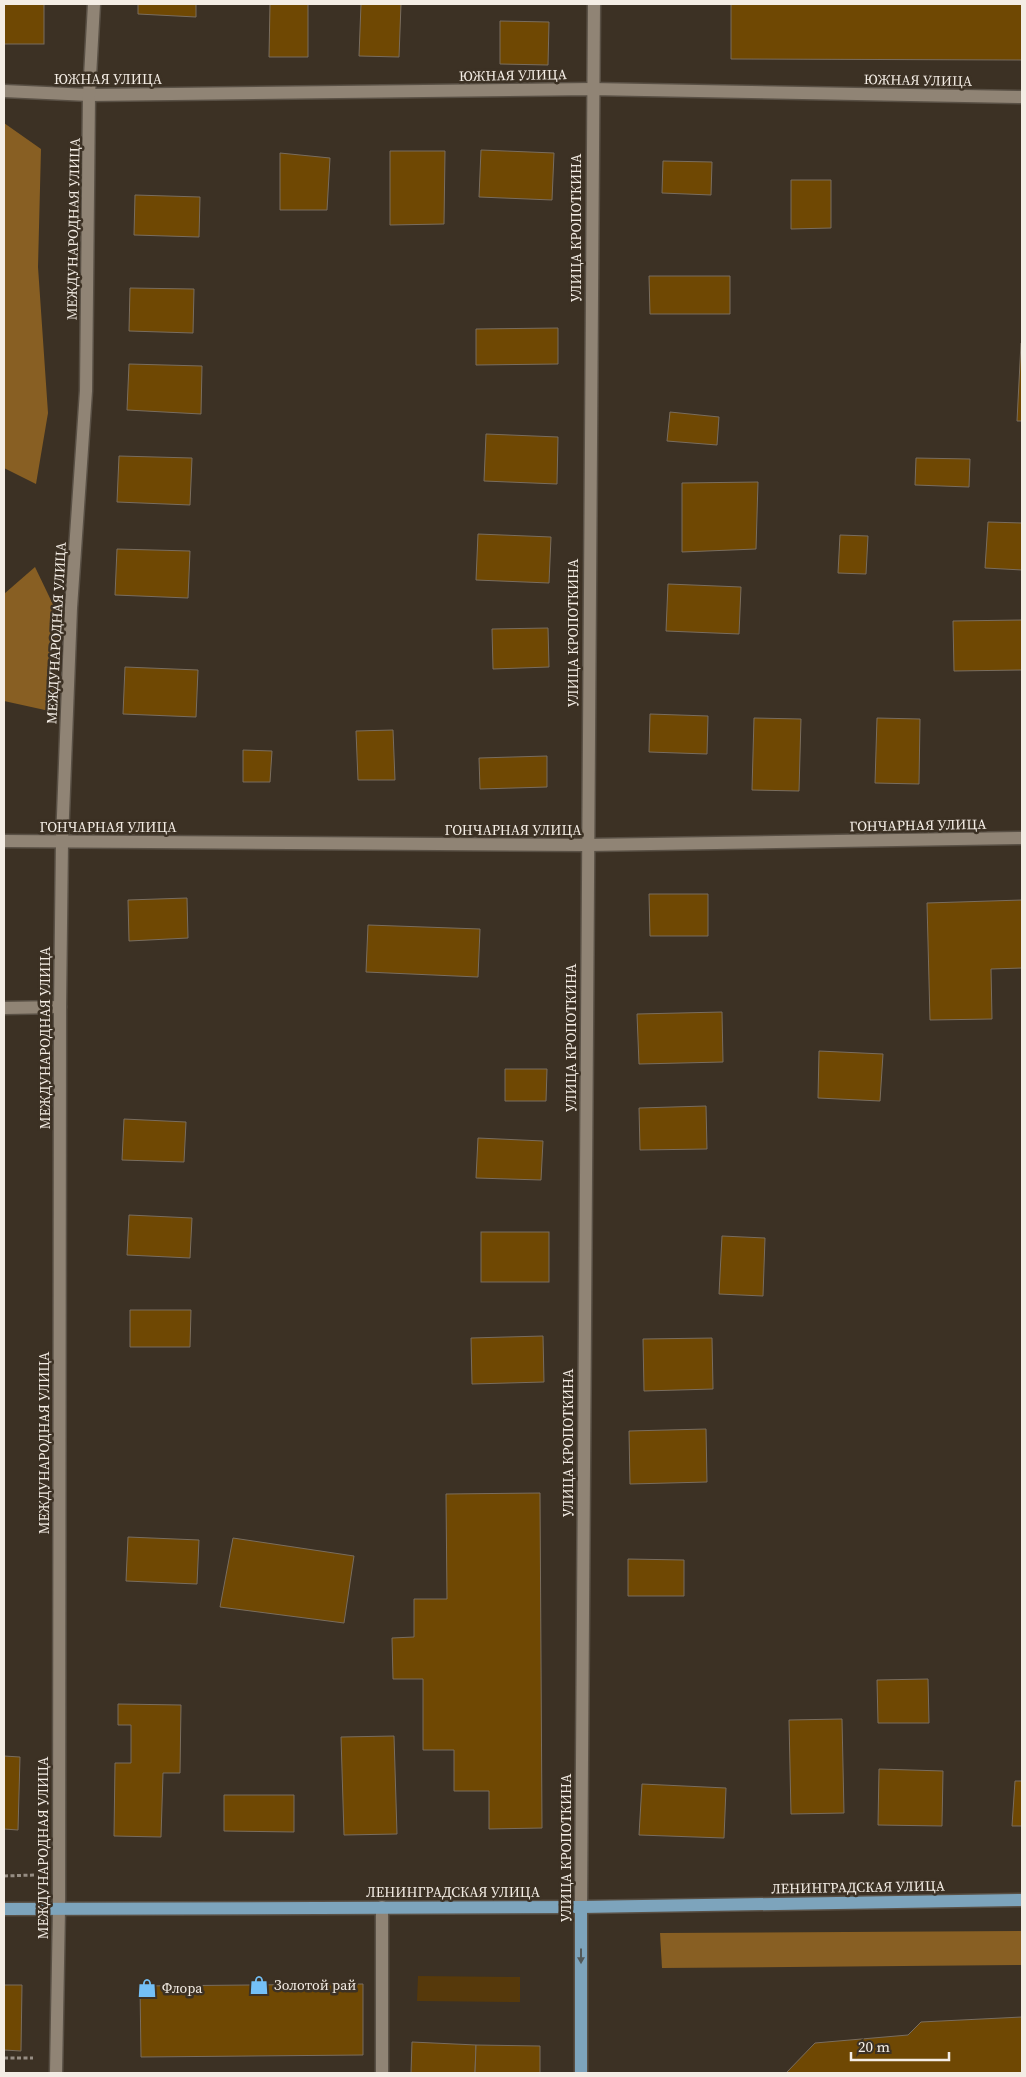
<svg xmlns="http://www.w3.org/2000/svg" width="1026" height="2077" font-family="'Source Serif 4',serif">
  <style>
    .green { fill: #56390b }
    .forest { fill: #885f23 }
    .building { fill: #6f4803; stroke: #796d5f }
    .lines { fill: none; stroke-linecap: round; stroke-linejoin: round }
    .service-casing { stroke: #595045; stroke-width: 15 }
    .minor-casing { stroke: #595045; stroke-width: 15 }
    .tertiary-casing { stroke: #595045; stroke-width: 15 }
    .primary-casing { stroke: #595045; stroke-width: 15 }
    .path { stroke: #968d83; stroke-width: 3; stroke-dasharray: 4 2.5; stroke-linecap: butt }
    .service { stroke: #908475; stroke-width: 12 }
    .minor { stroke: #908475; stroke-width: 12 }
    .tertiary { stroke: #908475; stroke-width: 12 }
    .primary { stroke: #7da4bc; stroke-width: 12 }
    .oneway { fill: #535959 }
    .labels { text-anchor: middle; stroke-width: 5; stroke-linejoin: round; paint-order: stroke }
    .street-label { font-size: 14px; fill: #f4ede5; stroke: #3c3124 }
    .poi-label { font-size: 14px; fill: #f4ede5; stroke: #3c3124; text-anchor: start }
  </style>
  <rect width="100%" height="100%" fill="#3c3124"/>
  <polygon class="green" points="418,1976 520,1977 520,2002 417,2001"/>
  <g class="forest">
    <polygon points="4,123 41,149 38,267 48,413 36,484 4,468"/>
    <polygon points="35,567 59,617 54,712 4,701 4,594"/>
    <polygon points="1022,1931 1022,1965 662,1968 660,1933"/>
  </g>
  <g class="building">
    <rect x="4" y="4" width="40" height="40"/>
    <polygon points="138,4 196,4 196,17 138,14"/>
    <polygon points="270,4 308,4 308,57 269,57"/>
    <polygon points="361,4 401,4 399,57 359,56"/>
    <polygon points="731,4 1022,4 1022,60 731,59"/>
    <polygon points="500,21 549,22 548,65 500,64"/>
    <polygon points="481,150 554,153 552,200 479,197"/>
    <polygon points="390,151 445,151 444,224 390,225"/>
    <polygon points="280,153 330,158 327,210 280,210"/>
    <polygon points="663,161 712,162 711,195 662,193"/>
    <polygon points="791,180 831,180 831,228 791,229"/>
    <polygon points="135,195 200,197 199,237 134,235"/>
    <polygon points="649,276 730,276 730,314 650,314"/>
    <polygon points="130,288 194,289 193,333 129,331"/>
    <polygon points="558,328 558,364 476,365 476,329"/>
    <polygon points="1021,343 1022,343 1022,421 1017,421"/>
    <polygon points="129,364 202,366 201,414 127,410"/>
    <polygon points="670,412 719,417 717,445 667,441"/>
    <polygon points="486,434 558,437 557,484 484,481"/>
    <polygon points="119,456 192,458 190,505 117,502"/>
    <polygon points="916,458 970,459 969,487 915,485"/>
    <polygon points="758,482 756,549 682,552 682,483"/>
    <polygon points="988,522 1022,523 1022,570 985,568"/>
    <polygon points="478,534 551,537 549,583 476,580"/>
    <polygon points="840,535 868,536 866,574 838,573"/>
    <polygon points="117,549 190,551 188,598 115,595"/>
    <polygon points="668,584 741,587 739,634 666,631"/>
    <polygon points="1022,620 1022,670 954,671 953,621"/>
    <polygon points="548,628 549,667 493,669 492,629"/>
    <polygon points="125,667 198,670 196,717 123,714"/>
    <polygon points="650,714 708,716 707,754 649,752"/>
    <polygon points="754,718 801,719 799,791 752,790"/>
    <polygon points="877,718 920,719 919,784 875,783"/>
    <polygon points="393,730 395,780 358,780 356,731"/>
    <polygon points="243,750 272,751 270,782 243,782"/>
    <polygon points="547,756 547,787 480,789 479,758"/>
    <polygon points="649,894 708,894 708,936 650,936"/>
    <polygon points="187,898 188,938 129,941 128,900"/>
    <polygon points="1022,900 1022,968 991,969 992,1019 930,1020 927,903"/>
    <polygon points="368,925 480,929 478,977 366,972"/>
    <polygon points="722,1012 723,1062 639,1064 637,1014"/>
    <polygon points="819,1051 883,1054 880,1101 818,1098"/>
    <polygon points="505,1069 547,1069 546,1101 505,1101"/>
    <polygon points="706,1106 707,1149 640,1150 639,1108"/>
    <polygon points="124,1119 186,1122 184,1162 122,1160"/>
    <polygon points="478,1138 543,1141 541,1180 476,1178"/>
    <polygon points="129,1215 192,1218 190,1258 127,1255"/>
    <rect x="481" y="1232" width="68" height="50"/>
    <polygon points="722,1236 765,1238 763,1296 719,1294"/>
    <polygon points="130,1310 191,1310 190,1347 130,1347"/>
    <polygon points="543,1336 544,1382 472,1384 471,1338"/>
    <polygon points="712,1338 713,1389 644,1391 643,1339"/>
    <polygon points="706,1429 707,1482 630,1484 629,1431"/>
    <polygon points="540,1493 542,1828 489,1829 489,1791 454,1791 454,1750 423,1750 423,1679 393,1679 392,1638 414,1637 414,1599 447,1599 446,1494"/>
    <polygon points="128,1537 199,1540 197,1584 126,1581"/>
    <polygon points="233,1538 354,1556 344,1623 220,1607"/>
    <polygon points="628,1559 684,1560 684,1596 628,1596"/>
    <polygon points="928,1679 929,1723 878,1723 877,1680"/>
    <polygon points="118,1704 181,1705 180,1773 163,1773 161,1837 114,1836 115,1763 131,1763 131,1725 118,1725"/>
    <polygon points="842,1719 844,1813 791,1814 789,1720"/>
    <polygon points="394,1736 397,1834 344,1835 341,1737"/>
    <polygon points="4,1756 20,1757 18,1830 4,1829"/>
    <polygon points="879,1769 943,1771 942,1826 878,1825"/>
    <polygon points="1015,1781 1022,1781 1022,1826 1012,1826"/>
    <polygon points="642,1784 726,1788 724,1838 639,1835"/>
    <polygon points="224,1795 294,1795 294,1832 224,1831"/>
    <polygon points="363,1984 363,2055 141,2057 140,1986"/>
    <polygon points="4,1985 22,1985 21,2051 4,2050"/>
    <polygon points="1022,2017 1022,2073 786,2073 815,2043 908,2035 921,2022"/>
    <polygon points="412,2042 476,2045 475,2073 411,2073"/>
    <polygon points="476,2045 540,2046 540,2073 475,2073"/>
  </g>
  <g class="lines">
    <g class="service-casing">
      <g id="service">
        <polyline points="4,1008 60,1007"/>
        <polyline points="382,1907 382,2073"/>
      </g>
    </g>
    <g class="minor-casing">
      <g id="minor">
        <polyline points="4,91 89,95 592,89 1022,97"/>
        <polyline points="581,1907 594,4"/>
        <polyline points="56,2073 59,1909 60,1007 62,841 71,608 86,391 89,95 94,4"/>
      </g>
    </g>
    <g class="tertiary-casing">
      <polyline id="tertiary" points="4,841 587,845 1022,838"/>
    </g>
    <g class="primary-casing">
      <g id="primary">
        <polyline points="581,1907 581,2073"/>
        <polyline points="4,1909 581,1907 1022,1900"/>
      </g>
    </g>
    <g class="path">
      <polyline points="4,1876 35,1875"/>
      <polyline points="4,2058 33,2058"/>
    </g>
    <use href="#service" class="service"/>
    <use href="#minor" class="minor"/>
    <use href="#tertiary" class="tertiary"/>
    <use href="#primary" class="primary"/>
  </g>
  <defs><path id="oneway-solid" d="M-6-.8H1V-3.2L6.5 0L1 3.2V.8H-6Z" transform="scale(1.25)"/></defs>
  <use class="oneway" href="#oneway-solid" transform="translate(581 1956) rotate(90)"/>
  <defs>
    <g id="shop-bare" transform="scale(1.5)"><path d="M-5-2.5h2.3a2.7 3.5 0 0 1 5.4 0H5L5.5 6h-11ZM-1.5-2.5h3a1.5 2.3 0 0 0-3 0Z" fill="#74c0f6" stroke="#3c3124" stroke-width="2.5" paint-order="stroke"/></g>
  </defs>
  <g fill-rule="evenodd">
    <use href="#shop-bare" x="259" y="1985"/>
    <use href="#shop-bare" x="147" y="1988"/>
  </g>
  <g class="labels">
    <g class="street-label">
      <text transform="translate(513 75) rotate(-1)" y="5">ЮЖНАЯ УЛИЦА</text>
      <text x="108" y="84">ЮЖНАЯ УЛИЦА</text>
      <text transform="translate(918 80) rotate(1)" y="5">ЮЖНАЯ УЛИЦА</text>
      <text transform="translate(576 228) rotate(-90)" y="5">УЛИЦА КРОПОТКИНА</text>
      <text transform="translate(73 229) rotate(-89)" y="5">МЕЖДУНАРОДНАЯ УЛИЦА</text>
      <text transform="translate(56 633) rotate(-87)" y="5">МЕЖДУНАРОДНАЯ УЛИЦА</text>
      <text transform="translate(573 633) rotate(-90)" y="5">УЛИЦА КРОПОТКИНА</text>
      <text transform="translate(918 825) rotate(-1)" y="5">ГОНЧАРНАЯ УЛИЦА</text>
      <text x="108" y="832">ГОНЧАРНАЯ УЛИЦА</text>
      <text x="513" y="835">ГОНЧАРНАЯ УЛИЦА</text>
      <text transform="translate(45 1038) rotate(-90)" y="5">МЕЖДУНАРОДНАЯ УЛИЦА</text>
      <text transform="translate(571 1038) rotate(-90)" y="5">УЛИЦА КРОПОТКИНА</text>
      <text transform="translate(44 1443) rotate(-90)" y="5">МЕЖДУНАРОДНАЯ УЛИЦА</text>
      <text transform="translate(568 1443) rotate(-90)" y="5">УЛИЦА КРОПОТКИНА</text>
      <text transform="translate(43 1848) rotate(-90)" y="5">МЕЖДУНАРОДНАЯ УЛИЦА</text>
      <text transform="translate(566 1848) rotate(-90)" y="5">УЛИЦА КРОПОТКИНА</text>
      <text transform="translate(858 1887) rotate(-1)" y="5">ЛЕНИНГРАДСКАЯ УЛИЦА</text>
      <text x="453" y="1897">ЛЕНИНГРАДСКАЯ УЛИЦА</text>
    </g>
    <g class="poi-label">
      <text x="274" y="1990">Золотой рай</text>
      <text x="162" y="1993">Флора</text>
    </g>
  </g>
  <rect width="1026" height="2077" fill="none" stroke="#f4ede5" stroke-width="10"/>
  <path d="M851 2052v8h98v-8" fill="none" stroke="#f4ede5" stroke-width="2.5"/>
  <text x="858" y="2052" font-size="15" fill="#f4ede5" stroke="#3c3124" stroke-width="4" paint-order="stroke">20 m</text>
</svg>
